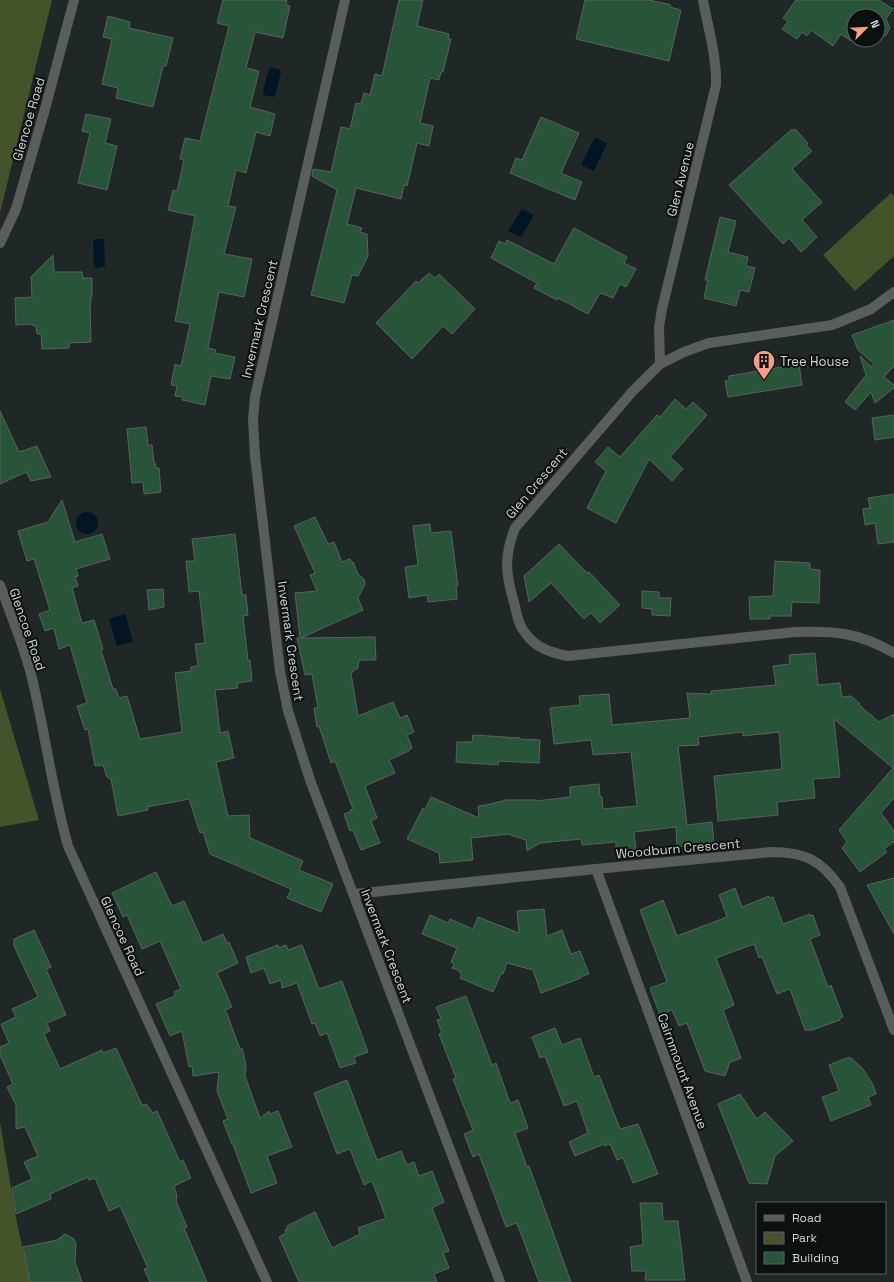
<svg xmlns="http://www.w3.org/2000/svg" width="894" height="1282" font-family="'Space Grotesk',sans-serif">
  <style>
    .green { fill: #44532a }
    .water { fill: #021524 }
    .building { fill: #285539; stroke: #5a625c }
    .lines { fill: none; stroke-linecap: round; stroke-linejoin: round }
    .minor { stroke: #595d5e; stroke-width: 10 }
    .labels { text-anchor: middle; stroke-width: 4; stroke-linejoin: round; paint-order: stroke }
    .street-label { font-size: 13px; fill: #d0d6d5; stroke: #0c1010 }
    .poi-label { font-size: 13px; fill: #d0d6d5; stroke: #0c1010; text-anchor: start }
  </style>
  <rect width="100%" height="100%" fill="#1f2827"/>
  <g class="green">
    <polygon points="0,0 52,0 0,213"/>
    <polygon points="891,193 894,197 894,256 855,291 823,255"/>
    <polygon points="0,689 39,820 0,827"/>
    <polygon points="0,1122 17,1223 30,1282 0,1282"/>
  </g>
  <g class="water">
    <polygon points="272,67 280,70 281,72 275,96 273,97 264,95 263,92 269,69"/>
    <polygon points="595,137 607,143 594,171 581,165"/>
    <polygon points="522,209 534,215 521,237 508,231"/>
    <polygon points="95,239 103,239 104,241 105,266 96,268 94,266 93,241"/>
    <circle cx="87" cy="523" r="11"/>
    <polygon points="125,614 133,642 117,646 109,619"/>
  </g>
  <g class="building">
    <polygon points="223,0 287,0 286,5 290,6 283,38 255,32 246,68 259,71 250,107 275,114 270,136 256,132 246,173 236,170 228,206 236,207 224,254 252,259 244,297 219,292 208,348 216,350 215,353 235,357 230,379 211,376 205,405 182,400 183,397 175,396 177,386 171,385 175,364 181,366 190,324 175,321 195,216 168,210 173,190 177,191 184,160 180,159 185,138 200,141 229,26 217,23"/>
    <polygon points="399,0 423,0 417,26 449,34 448,39 451,39 443,72 441,72 439,80 430,78 420,123 433,126 429,146 417,143 407,186 404,185 401,199 356,188 347,224 362,228 360,232 367,234 368,256 358,276 352,275 344,303 311,295 337,190 312,176 313,169 331,172 341,127 350,129 356,103 361,104 364,93 370,95 375,74 382,76"/>
    <polygon points="585,0 649,0 671,5 670,7 681,10 669,61 576,39"/>
    <polygon points="796,0 879,0 893,9 886,19 890,28 886,35 878,39 878,16 854,16 854,36 851,41 841,34 833,46 811,30 807,36 802,32 797,39 782,29 788,22 783,18"/>
    <polygon points="108,16 130,22 129,28 173,38 166,66 163,66 153,107 116,98 118,88 102,84 112,39 103,37"/>
    <polygon points="86,114 111,119 105,143 117,146 107,190 78,183 90,133 82,131"/>
    <polygon points="541,117 579,133 561,173 582,182 575,200 510,173 516,158 522,160"/>
    <polygon points="792,129 794,131 795,129 808,143 806,145 812,151 792,169 822,202 802,220 817,237 801,252 789,238 783,244 729,185"/>
    <polygon points="720,217 736,221 728,252 748,257 746,266 755,268 749,292 740,290 736,306 704,298 708,280 705,280"/>
    <polygon points="574,228 627,257 624,263 636,269 626,287 620,284 613,298 600,293 588,314 558,298 557,300 534,288 537,283 491,258 499,241 505,244 507,240 554,264"/>
    <polygon points="53,255 54,272 82,272 83,278 92,278 92,296 91,296 91,302 90,302 91,342 69,343 69,348 42,349 41,334 37,334 36,326 33,326 33,324 16,325 15,298 32,297 31,277"/>
    <polygon points="429,273 435,278 439,274 475,309 452,334 443,326 412,359 376,323 416,281 418,283"/>
    <polygon points="894,320 894,366 884,377 894,385 894,388 875,403 871,392 855,410 845,402 866,375 860,356 872,367 874,364 858,350 852,335"/>
    <polygon points="799,364 802,385 728,397 725,381 729,380 729,376"/>
    <polygon points="675,399 686,409 693,402 707,415 670,457 683,469 672,481 649,459 616,523 587,508 606,471 595,462 608,447 620,457 657,415 660,417"/>
    <polygon points="0,411 19,452 37,446 51,477 31,481 26,472 0,484"/>
    <polygon points="894,415 894,437 875,440 872,418"/>
    <polygon points="146,427 148,445 152,445 154,463 155,463 156,468 159,468 161,492 144,494 143,482 132,483 127,429"/>
    <polygon points="894,494 894,542 878,544 875,523 865,525 863,509 870,508 868,498"/>
    <polygon points="62,500 75,542 102,534 110,559 76,569 78,576 75,577 78,586 72,588 82,623 94,620 103,649 101,650 113,689 116,689 119,698 127,696 140,739 182,732 175,673 191,671 191,667 198,666 195,644 205,643 199,591 189,592 186,561 195,561 192,539 235,534 242,595 246,595 248,615 243,616 248,661 250,660 252,681 237,683 238,688 215,690 220,733 228,731 234,758 216,762 228,816 249,815 250,838 303,861 299,870 333,884 321,912 287,898 291,889 210,854 203,832 200,833 189,799 147,807 148,810 118,816 111,779 107,777 103,765 95,766 88,729 85,730 77,706 87,703 70,645 59,649 54,628 45,631 39,614 50,610 34,559 27,561 18,531 48,522"/>
    <polygon points="315,517 328,544 334,542 342,562 350,559 351,562 353,562 358,574 364,579 365,584 358,598 363,610 301,638 375,637 376,660 359,660 358,668 351,673 358,716 393,702 400,718 407,715 414,732 407,735 412,748 409,750 409,751 389,760 395,773 365,786 377,818 371,821 380,843 361,850 353,830 350,831 344,814 350,812 350,810 353,809 335,761 331,763 319,726 317,727 314,708 318,708 312,674 305,675 297,638 300,638 295,593 317,591 310,575 315,573 294,526"/>
    <polygon points="430,524 431,533 451,531 458,586 456,586 457,599 428,602 427,595 409,598 405,567 418,565 413,526"/>
    <polygon points="559,544 587,573 589,572 620,605 600,623 591,613 584,619 551,583 529,602 524,576"/>
    <polygon points="775,561 810,563 810,569 820,570 819,603 792,602 791,616 770,616 770,619 750,619 749,597 773,596"/>
    <polygon points="163,589 164,607 149,610 147,590"/>
    <polygon points="642,591 659,592 659,598 671,598 670,616 652,615 652,609 642,608"/>
    <polygon points="815,653 818,685 840,683 842,697 851,696 860,704 859,705 879,722 894,714 894,798 881,813 894,831 894,842 884,849 887,852 860,872 842,848 847,842 839,830 893,768 834,719 840,777 813,779 815,798 777,802 778,815 718,821 714,776 782,769 779,732 743,736 743,732 698,737 699,745 678,746 687,825 712,822 714,843 677,847 676,827 634,832 636,849 616,851 616,842 582,845 581,839 540,843 527,851 526,840 508,834 471,838 473,860 440,863 439,853 407,839 423,808 425,810 431,797 479,818 478,806 486,805 506,800 536,800 536,801 570,797 570,787 599,784 600,796 602,797 603,809 637,806 631,752 593,755 591,740 554,744 550,708 580,705 579,696 609,694 612,725 690,718 687,693 711,694 711,691 776,685 773,666 790,664 789,655"/>
    <polygon points="473,735 520,738 520,739 540,740 539,763 499,761 498,765 456,762 457,742 472,742"/>
    <polygon points="156,872 172,906 184,901 203,943 223,934 227,943 229,942 238,963 217,973 232,1007 225,1010 227,1014 240,1049 242,1048 246,1065 245,1076 260,1118 269,1111 270,1114 278,1111 292,1147 267,1156 277,1183 251,1193 233,1144 232,1144 223,1121 228,1119 217,1091 219,1072 193,1076 192,1066 189,1067 182,1031 170,1036 156,1004 175,996 174,992 181,989 160,941 142,949 127,915 123,917 112,893"/>
    <polygon points="894,878 894,934 867,885"/>
    <polygon points="735,888 742,907 769,896 769,898 773,897 783,924 810,914 810,916 813,915 820,935 810,939 828,987 831,985 843,1017 840,1018 840,1020 812,1030 805,1030 790,989 777,994 762,957 759,958 754,944 716,958 734,1005 723,1010 741,1058 730,1062 725,1076 705,1071 687,1023 679,1026 672,1010 660,1015 650,988 667,982 640,910 663,900 677,936 727,917 719,895"/>
    <polygon points="544,909 547,936 562,930 571,954 580,951 589,974 580,977 581,978 541,993 533,970 507,963 503,974 501,974 493,992 460,978 462,974 459,972 460,971 452,968 454,964 451,962 457,948 422,934 430,915 448,923 450,919 473,929 478,917 519,933 517,911"/>
    <polygon points="34,930 51,967 46,969 66,1015 47,1023 50,1031 44,1034 60,1069 102,1050 103,1053 116,1048 142,1105 146,1104 153,1113 157,1111 180,1162 183,1160 191,1178 174,1186 177,1196 176,1201 187,1227 184,1228 207,1282 150,1282 144,1269 148,1268 120,1206 109,1211 95,1178 89,1180 88,1177 50,1194 51,1199 16,1214 12,1188 32,1179 24,1162 38,1156 25,1127 16,1129 16,1105 7,1087 13,1084 0,1055 0,1047 9,1043 1,1024 16,1017 12,1009 38,997 14,946 14,939"/>
    <polygon points="278,945 279,948 286,945 288,950 302,945 319,989 342,981 368,1052 354,1057 356,1063 340,1068 327,1033 320,1036 315,1023 312,1024 297,983 282,988 281,980 270,984 264,968 251,973 246,957"/>
    <polygon points="466,996 492,1065 496,1063 510,1103 518,1100 528,1128 515,1133 527,1167 529,1166 571,1282 539,1282 518,1226 516,1223 506,1227 479,1154 473,1157 464,1134 473,1130 453,1079 456,1078 439,1034 442,1033 437,1020 441,1019 436,1007"/>
    <polygon points="555,1028 562,1045 580,1038 594,1077 599,1075 620,1129 638,1124 658,1174 633,1183 623,1158 617,1160 610,1144 605,1146 604,1144 575,1156 569,1142 588,1133 577,1101 564,1106 545,1056 540,1058 532,1037"/>
    <polygon points="850,1057 863,1069 873,1085 876,1094 868,1097 871,1105 831,1121 822,1097 839,1091 829,1065"/>
    <polygon points="347,1080 377,1160 401,1151 407,1165 414,1162 419,1176 432,1171 444,1202 432,1208 449,1251 443,1253 449,1268 434,1274 437,1282 299,1282 279,1237 286,1233 285,1230 288,1228 287,1226 315,1212 332,1248 360,1234 358,1228 386,1218 372,1181 364,1185 350,1149 337,1154 314,1093"/>
    <polygon points="740,1094 757,1119 765,1112 793,1141 775,1156 767,1184 749,1183 718,1104"/>
    <polygon points="640,1203 662,1203 663,1221 678,1221 685,1280 645,1280 646,1271 632,1271 630,1247 643,1245"/>
    <polygon points="65,1234 74,1239 76,1244 75,1262 82,1282 30,1282 23,1247 57,1240"/>
  </g>
  <g class="lines">
    <g class="minor">
      <polyline points="345,0 255,397 253,420 255,456 280,671 288,711 310,780 500,1282"/>
      <polyline points="0,243 16,209 45,109 74,0"/>
      <path d="M894 292 871 309 832 325 709 343 684 352 660 364 632 392 515 528C503 558 506 576 515 606 517 616 519 626 526 634 536 648 552 653 568 656L795 632C835 631 858 632 894 653"/>
      <path d="M660 364 659 327 662 309 716 85C717 57 708 28 703 0"/>
      <path d="M0 585C11 615 23 644 31 674 45 731 52 790 68 846L267 1282"/>
      <polyline points="596,869 747,1282"/>
      <path d="M354 894 596 869 771 852C804 852 820 859 840 887L894 1030"/>
    </g>
  </g>
  <defs>
    <g id="building-pin" transform="scale(1.15)"><path d="M0 17L-7.5 6A9.5 9.5 0 1 1 7.5 6Z" fill="#f49e87" stroke="#0c1010"/><path d="M-4-6H4V6H1V3H-1V6H-4ZM-2.5-4.3h1.7v1.8h-1.7ZM.8-4.3h1.7v1.8H.8ZM-2.5-1h1.7V.8h-1.7ZM.8-1h1.7V.8H.8Z" fill="#111"/></g>
  </defs>
  <g fill-rule="evenodd">
    <use href="#building-pin" x="764" y="361"/>
  </g>
  <g class="labels">
    <g class="street-label">
      <text transform="translate(28 119) rotate(-74)" y="5">Glencoe Road</text>
      <text transform="translate(680 179) rotate(-76)" y="5">Glen Avenue</text>
      <text transform="translate(259 319) rotate(-77)" y="5">Invermark Crescent</text>
      <text transform="translate(536 483) rotate(-50)" y="5">Glen Crescent</text>
      <text transform="translate(28 629) rotate(71)" y="5">Glencoe Road</text>
      <text transform="translate(291 641) rotate(82)" y="5">Invermark Crescent</text>
      <text transform="translate(678 848) rotate(-5)" y="5">Woodburn Crescent</text>
      <text transform="translate(123 936) rotate(65)" y="5">Glencoe Road</text>
      <text transform="translate(387 946) rotate(69)" y="5">Invermark Crescent</text>
      <text transform="translate(683 1071) rotate(70)" y="5">Cairnmount Avenue</text>
    </g>
    <g class="poi-label">
      <text x="780" y="366">Tree House</text>
    </g>
  </g>
  <rect x="756" y="1202" width="130" height="72" fill="#0c1010" stroke="#5a5f5f"/>
  <rect x="764" y="1215" width="20" height="6" fill="#595d5e" stroke="#5a5f5f"/>
  <text x="792" y="1222" font-size="12" fill="#d0d6d5">Road</text>
  <rect x="764" y="1232" width="20" height="12" fill="#44532a" stroke="#5a5f5f"/>
  <text x="792" y="1242" font-size="12" fill="#d0d6d5">Park</text>
  <rect x="764" y="1252" width="20" height="12" fill="#285539" stroke="#5a5f5f"/>
  <text x="792" y="1262" font-size="12" fill="#d0d6d5">Building</text>
  <g transform="translate(866 28) rotate(66)"><circle r="19" fill="#0c1010" stroke="#5a5f5f"/>
  <path d="M0-3L7 15L0 10L-7 15Z" fill="#f49e87"/>
  <text y="-6" font-size="11" font-weight="bold" text-anchor="middle" fill="#d0d6d5">N</text>
  </g>
</svg>
